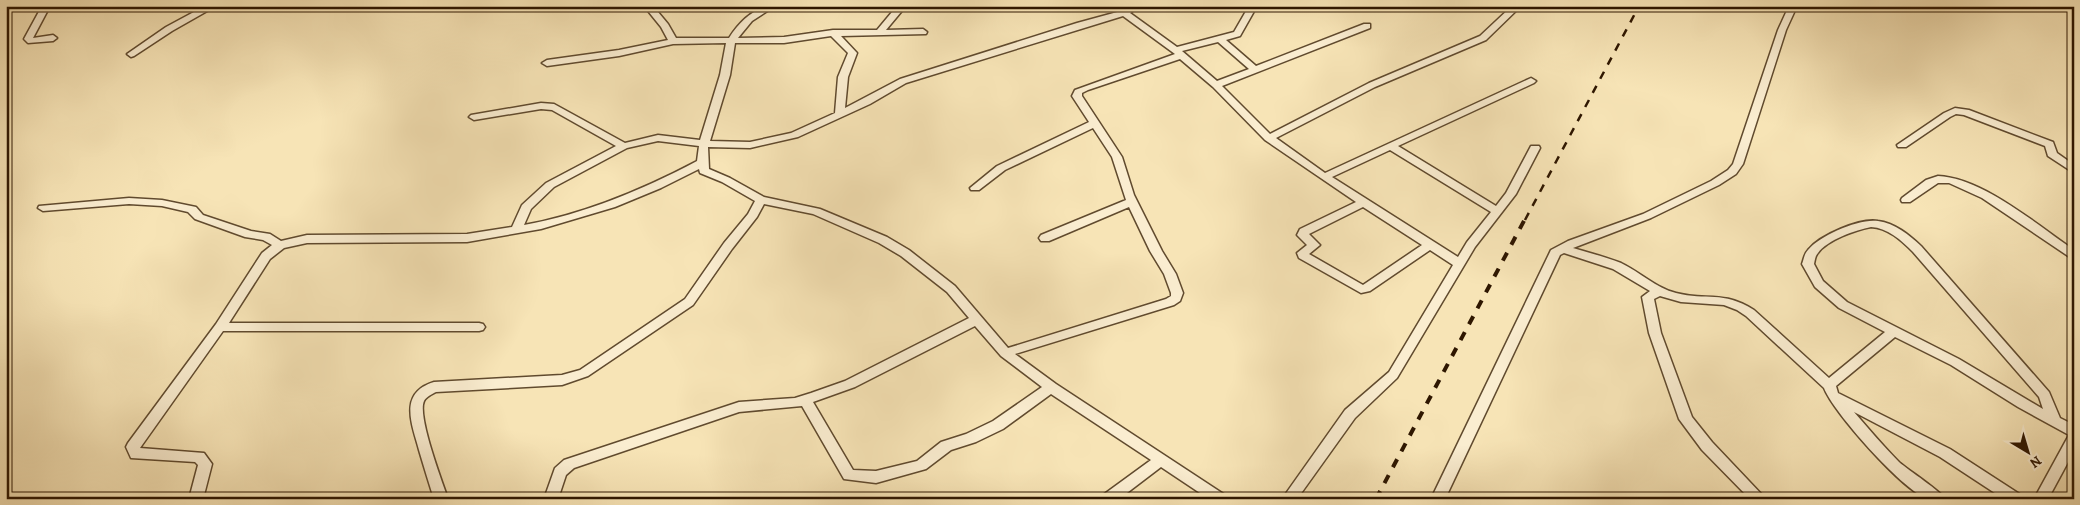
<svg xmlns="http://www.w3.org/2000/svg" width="2080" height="505" font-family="Alegreya,serif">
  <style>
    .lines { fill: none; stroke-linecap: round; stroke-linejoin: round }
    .street-casing { stroke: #604a2e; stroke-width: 3 }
    .street { fill: #faedd0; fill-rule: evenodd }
    .rail-far1 { stroke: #2e1600; stroke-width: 2.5; stroke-dasharray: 8 8; stroke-linecap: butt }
    .rail { stroke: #2e1600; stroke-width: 4; stroke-dasharray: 9 9; stroke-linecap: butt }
  </style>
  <rect width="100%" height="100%" fill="#f7e4b6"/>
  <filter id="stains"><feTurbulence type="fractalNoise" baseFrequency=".004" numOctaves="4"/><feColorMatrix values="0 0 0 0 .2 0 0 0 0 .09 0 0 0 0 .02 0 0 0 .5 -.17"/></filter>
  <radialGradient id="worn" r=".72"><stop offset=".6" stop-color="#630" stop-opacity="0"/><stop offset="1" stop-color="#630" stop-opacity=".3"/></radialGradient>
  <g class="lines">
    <g class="street-casing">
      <g id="street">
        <polygon points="42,6 50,6 33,38 53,35 57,38 53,41 28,43 24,39"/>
        <polygon points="205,6 216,6 172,31 134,56 131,57 127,54 166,27"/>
        <path d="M644 6H653L668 24 676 38H729C740 21 755 6 775 6L752 21 738 38 784 37 833 30H877L897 6H906L886 30 923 29 927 32 926 34 841 36 857 53 848 77 845 108 900 79 1077 23 1121 11 1129 6H1139L1130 13 1177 47 1234 32 1249 6H1257L1240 36 1226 40 1256 66 1364 24H1370V28L1222 86 1270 134 1369 83 1480 36 1512 6H1521L1486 40 1375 87 1276 138 1325 173 1531 78 1536 81 1534 83 1398 146 1496 206 1506 193 1531 146H1539L1540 148 1516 194 1475 247 1397 378 1355 418 1297 499H1282L1345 410 1389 372 1453 265 1430 250 1370 291 1361 293 1299 258 1297 253 1307 245 1297 235 1300 229 1356 202 1265 140 1213 87 1180 59 1088 90 1082 93V96L1122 157 1134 195 1162 251 1176 274 1183 293 1180 301 1174 305 1015 354 1056 384 1225 495 1227 499H1209L1161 467 1119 499H1101L1103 495 1151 460 1051 394 1003 429 976 442 951 450 926 469 876 483 844 479 802 406 739 412 574 468 566 475 558 499H544L555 468 564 460 739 402 795 398 811 393 845 381 969 318 947 292 901 256 879 243 813 214 764 204 757 217 732 249 693 305 588 376 562 385 436 392C432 394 426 397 424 401 417 416 442 481 448 499H434C429 483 424 467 419 450 412 424 398 393 434 382L562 375 580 370 685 299 724 243 748 214 755 201 722 182 700 173 699 169 661 188 615 207 541 229 467 242 307 243 284 248 270 259 229 323H479L483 324 485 327 483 330 479 331H223L140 448 204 453 212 464 203 499H189L198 465 195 462 131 458 126 447 128 443 216 324 262 253 272 245 263 240 245 237 195 219 188 212 162 206 129 204 43 211 38 208 39 206 129 198 162 200 196 207 203 215 251 231 270 234 281 241 307 235 467 234 512 227 522 205 546 183 616 146 552 110 541 109 474 120 469 117 471 115 541 103 554 104 625 143 658 135 700 140 720 75 726 43 673 44 619 56 547 66 542 63 547 60 619 50 668 40 661 27ZM1123 16 1175 54 1075 90 1072 96 1089 122 997 166 970 188 971 190H979L1005 170 1093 128 1112 157 1126 200 1041 235 1039 238 1041 241H1049L1129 207 1150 251 1164 274 1171 293V296L1166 299 1008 348 955 286 909 250 887 237 820 209 764 197 730 178 709 169 708 147 750 148 798 137 870 104 906 83ZM831 36 848 53 838 77 835 113 791 133 750 142 710 141 730 75 735 43H784ZM1218 42 1249 69 1217 81 1182 51ZM658 141 699 146 697 161C642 190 585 214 524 225L531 209 554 187 627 148ZM1390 150 1491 212 1467 242 1458 257 1332 177ZM1363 207 1422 245 1363 285 1309 254 1320 245 1309 234ZM975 326 1001 356 1042 387 993 421 966 434 941 442 917 461 876 471 853 470 813 402 855 387Z"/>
        <path d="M1789 6H1797L1786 30 1743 164 1736 174 1719 185 1651 218 1573 248C1589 253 1606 257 1621 263 1640 272 1656 288 1676 293 1707 301 1722 290 1754 310L1829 378 1885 332 1839 308 1815 287 1802 264C1804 259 1804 254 1808 250 1820 235 1860 218 1878 221 1895 223 1909 235 1921 246L2049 392 2060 418 2074 425V451L2048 499H2034L2069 435 2018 407 1951 365 1895 337 1836 386 1838 393 1950 449 2021 495 2023 499H2004L1940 457 1854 412C1869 429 1883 446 1899 462 1908 470 1942 492 1945 499 1939 499 1931 500 1926 498 1902 489 1833 412 1824 388L1746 316 1737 310 1724 305 1681 302 1660 296 1654 299 1661 333 1692 417 1712 442 1766 499H1750L1702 450 1679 419 1649 333 1642 297 1650 291 1613 269 1564 253 1560 255 1445 499H1431L1551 250 1568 241 1643 214 1711 181 1728 170 1733 164 1778 30ZM1871 227C1888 228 1901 240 1913 252L2039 397 2043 409 1959 359 1847 302 1823 281 1814 264C1815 260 1815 256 1818 253 1827 240 1856 230 1871 227Z"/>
        <polygon points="1955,108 1969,110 2053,142 2057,153 2074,165 2074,173 2048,156 2045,146 1964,115 1956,114 1950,117 1906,147 1898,147 1897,145 1944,113"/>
        <path d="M1938 176C1983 178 2037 225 2074 250V260L1982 198 1949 183H1938L1910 202H1902L1901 200 1902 198 1926 180Z"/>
      </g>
    </g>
    <use href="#street" class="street"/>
    <polyline class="rail-far1" points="1525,220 1639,6"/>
    <polyline class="rail" points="1376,499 1525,219"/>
  </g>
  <rect width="2080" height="505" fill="none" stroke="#f7e4b6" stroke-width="25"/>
  <rect x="8" y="8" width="2065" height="490" fill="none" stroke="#2e1600" stroke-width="2.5"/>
  <rect x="12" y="12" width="2055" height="480" fill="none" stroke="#2e1600"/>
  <g transform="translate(2028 452) rotate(142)" stroke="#faedd0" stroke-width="4" paint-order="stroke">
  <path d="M0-4L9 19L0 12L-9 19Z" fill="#2e1600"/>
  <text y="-8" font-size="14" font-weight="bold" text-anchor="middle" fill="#2e1600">N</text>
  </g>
  <rect width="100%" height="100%" filter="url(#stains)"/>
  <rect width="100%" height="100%" fill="url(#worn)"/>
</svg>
